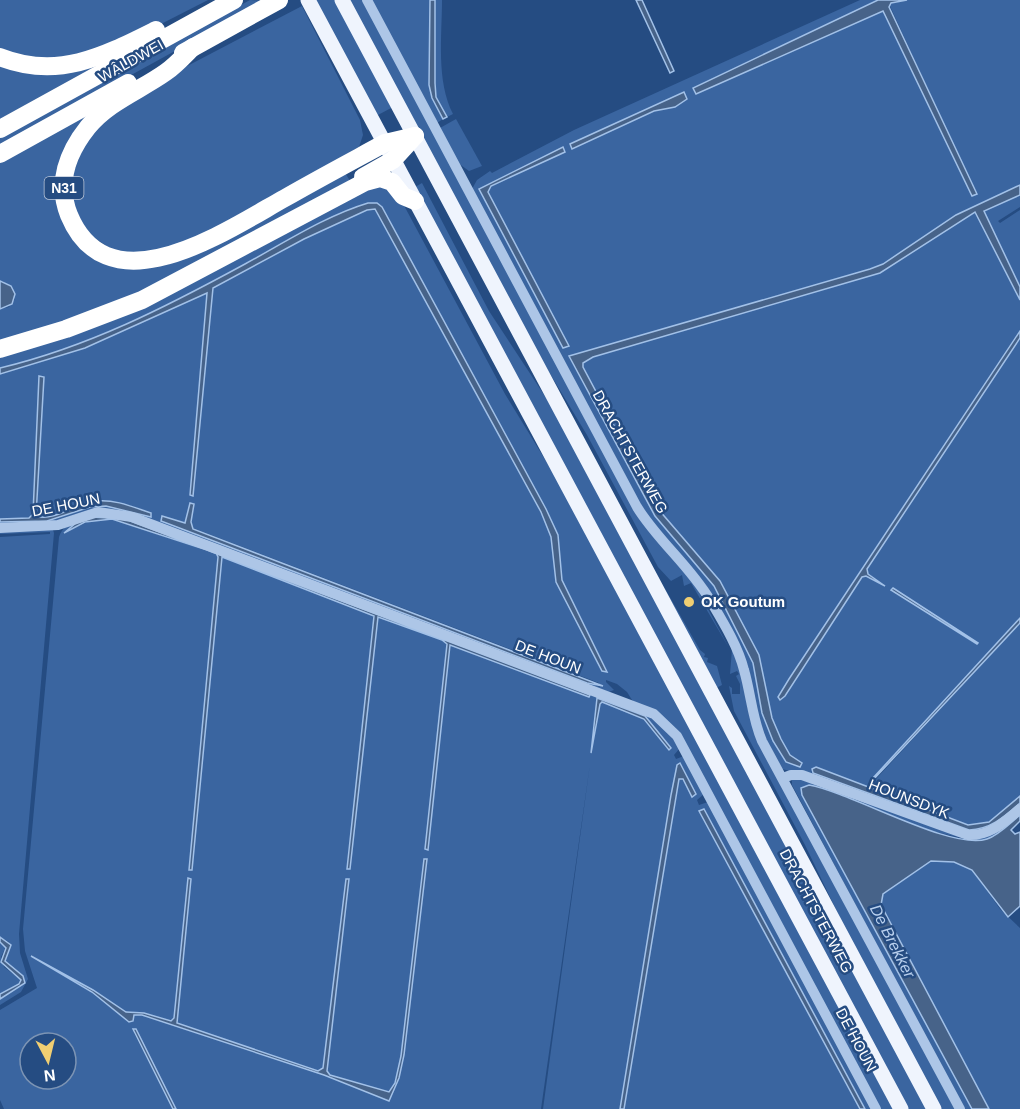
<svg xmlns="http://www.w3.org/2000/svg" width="1020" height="1109" font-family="Helvetica,sans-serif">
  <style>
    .green { fill: #3a65a0; fill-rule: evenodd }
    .water { fill: #476389; stroke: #a2c1e8; stroke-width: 1.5 }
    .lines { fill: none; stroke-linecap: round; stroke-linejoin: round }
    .minor { stroke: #adc6e7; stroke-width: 10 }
    .major { stroke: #eff4fd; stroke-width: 15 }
    .highway { stroke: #fff; stroke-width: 18 }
    .poi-dot { fill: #f0ce72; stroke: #254c82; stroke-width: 2 }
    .labels { text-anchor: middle; stroke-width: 5; stroke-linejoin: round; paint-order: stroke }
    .shield { fill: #254c82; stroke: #bec9da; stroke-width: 1.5 }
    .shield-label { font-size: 14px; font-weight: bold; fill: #fff }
    .street-label { font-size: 15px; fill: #fff; stroke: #254c82 }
    .poi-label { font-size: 15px; font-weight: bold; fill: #fff; stroke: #254c82; text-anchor: start }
    .water-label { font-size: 16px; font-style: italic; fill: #b9d0ee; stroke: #254c82 }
  </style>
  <rect width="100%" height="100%" fill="#254c82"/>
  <g class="green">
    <polygon points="0,0 208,0 118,46 72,62 0,53"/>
    <polygon points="250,0 266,1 0,147 0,137"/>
    <polygon points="314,0 336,0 393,107 376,116"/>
    <polygon points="349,0 363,0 639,517 694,583 729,648 691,583 684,586 682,575 671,581 658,567 587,435 529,339"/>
    <polygon points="371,0 430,0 429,85 432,98 443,119 437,123"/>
    <path d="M435 0H442C442 36 436 81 453 114L447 117 436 97 435 83Z"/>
    <path d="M860 0H878L694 88 696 94 883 11 972 196 976 194 889 4 907 0H1020V185L956 215 883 264 870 269 569 357 655 516 714 586 753 663 762 713 773 741 786 762 800 767 802 763 790 755 781 739 772 718 759 655 720 581 659 510 582 367 583 363 593 357 880 273 973 213H978L1020 300V331L778 697 780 700 785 696 862 577 866 576 885 586 868 574 867 569 1020 338V618L873 778 876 779 1020 623V796L989 822 968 825 816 767 811 772 969 830 989 827 1020 803V807L991 829 968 833 822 779 782 769 761 729 748 666 724 618 705 584 649 520 472 189 477 180 490 171 492 173 574 130ZM684 93 687 99 675 107 654 111 573 148 570 144ZM563 148 565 152 491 186 488 192 568 345 564 348 479 189ZM893 588 977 643V644L891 591Z"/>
    <polygon points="302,6 360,120 363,135 359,147 178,249 119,254 87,233 67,191 88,133 151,85"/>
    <polygon points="110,58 0,119 0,60"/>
    <path d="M104 105 76 136 69 222C91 236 119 258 144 267 172 278 312 189 344 171L350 181 142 293 0 345V309L9 307 15 299 3 281H0V162Z"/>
    <polygon points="456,119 482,166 469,171 458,163 440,128"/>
    <polygon points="422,183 489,311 556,413 928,1109 907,1109 415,187"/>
    <path d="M381 184 400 198 505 394 560 484 895 1109H880L688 750 632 700 627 692 617 684 606 680V682L614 690 606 693 132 515 0 526V522L56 519 90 507 106 506 150 517 151 512C133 507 115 499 95 502 77 503 54 522 36 516L44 377 40 376 33 514 29 518 0 519V374L85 348 207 293 190 495H193L213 288 304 239 367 210 375 209 541 512 551 537 556 582 607 671 562 580 546 509 377 203H368L354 208C237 265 128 337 0 368V358L366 186ZM190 504H194L191 522 193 528 599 683 600 687 161 521 162 516 185 523Z"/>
    <polygon points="1020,195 1020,207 998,221 1000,223 1020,210 1020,287 984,211"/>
    <path d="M106 514 131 519 210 547 644 712 668 729 680 748 674 755 676 759 684 756 704 794 697 800 699 805 708 802 873 1109H865L703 809 699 811 860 1109H624L679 779H683L692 796 696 794 680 763 671 795 620 1109H543L590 764 541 1109H176L135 1029 134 1033 173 1109H4L0 1100V1010L37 988 25 951 23 929 59 537C65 519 88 515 106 514ZM103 515 125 519 227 555 457 642 589 696 450 645 428 849 425 850 447 644 442 640 378 617 350 869H347L374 616 222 557 192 870H189L218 557 216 554 112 519 92 520 64 533 76 523ZM597 698 645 716 671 748 668 749 644 719 602 702 600 704 591 753ZM424 859H426L402 1066 389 1101 324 1075 142 1015H134L133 1021 129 1022 92 992 31 957 93 990 126 1012 144 1013 171 1021 174 1018 188 879 191 878 177 1023 318 1071 323 1068 346 879H349L327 1071 330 1075 389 1092 395 1083 401 1056ZM30 1043H66V1079H30Z"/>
    <polygon points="0,530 53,530 54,533 19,934 20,953 28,979 21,992 0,1005 0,999 25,983 5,961 10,949 9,942 0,937 0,537 50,534 50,532 0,534"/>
    <polygon points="664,587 700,650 705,654 704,657 708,658 707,662 717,666 722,685 716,688"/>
    <polygon points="732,649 741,671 749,715 955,1109 941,1109 853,945 805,845 734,711 729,686 732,688 732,694 740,694 740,684 736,676 739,674 737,671 730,674"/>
    <polygon points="799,777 954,833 1001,830 987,839 976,841 922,829 855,799 802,795 972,1109 964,1109 792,785 792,780"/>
    <polygon points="931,861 954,862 972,870 1000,909 1020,928 1020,1109 989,1109 881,905 883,894"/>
    <polygon points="0,942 6,946 1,957 4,967 21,980 19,984 0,994"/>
  </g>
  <g class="water">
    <polygon points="430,0 435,0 435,83 436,97 447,117 443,119 432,98 429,85"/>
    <polygon points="636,0 642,0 674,71 670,73"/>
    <polygon points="878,0 907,0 891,3 889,7 977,194 972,196 883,11 696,94 693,88"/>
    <polygon points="684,92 687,99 675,107 654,111 572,149 570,144"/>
    <polygon points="563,147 565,152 491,186 488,192 569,346 563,348 479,189"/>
    <polygon points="1020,185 1020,195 984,211 1020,287 1020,300 975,212 880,273 593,357 583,363 583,367 659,510 720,581 759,655 772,718 781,739 790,755 802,763 800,767 786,762 773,741 762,713 753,663 714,586 655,516 569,356 870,269 883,264 956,215"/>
    <path d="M368 203H377L382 207 546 509 558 535 562 580 607 672 602 671 556 582 551 537 541 512 375 209 367 210 304 239 213 288 193 496 190 495 207 293 85 348 0 374V368C88 347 166 307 245 264 284 243 325 216 368 203Z"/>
    <polygon points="0,281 11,286 15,294 12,304 0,309"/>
    <polygon points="1020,331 1020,338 867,569 868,574 885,586 866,576 862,577 785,696 780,700 778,697 789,679"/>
    <path d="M39 376 44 377 36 516C54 522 77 503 96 501 115 499 133 507 151 513V517L106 506 90 507 47 521 0 522V519L29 518 33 514Z"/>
    <polygon points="190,503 194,504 191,522 193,529 603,686 587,683 161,521 162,516 185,523"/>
    <polygon points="92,517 125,519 590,695 589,697 450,645 428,850 425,849 447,644 442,640 378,617 350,869 347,869 374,616 222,557 192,870 189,870 218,557 216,553 112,519 85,522 64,533 76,523"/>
    <polygon points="893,588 978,643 977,644 891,590"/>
    <polygon points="1020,618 1020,623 874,779 873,778"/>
    <polygon points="597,698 645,716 671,748 669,750 644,719 602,702 600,704 591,753"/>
    <polygon points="680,763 696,794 692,797 683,779 679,779 624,1109 620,1109 671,795 677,765"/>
    <path d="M816 767 968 825 989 822 1020 796V803C1004 817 991 829 969 830L813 773 812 769Z"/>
    <path d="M809 785C853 793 951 851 987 839 999 835 1010 823 1020 815V821L1011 830 1015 834 1020 832V906L1008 917 972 870 954 862 931 861 883 894 881 905 989 1109H972L802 795 801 788Z"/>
    <polygon points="704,809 865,1109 860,1109 699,811"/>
    <polygon points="424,859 427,859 404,1055 399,1078 389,1101 324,1075 142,1015 134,1015 133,1021 129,1022 92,992 31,956 93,990 126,1012 144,1013 171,1021 174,1018 188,878 191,879 177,1023 318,1071 323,1068 346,879 349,879 327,1071 330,1075 389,1092 395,1083 401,1056"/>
    <polygon points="0,937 11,945 5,961 23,976 25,983 0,999 0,994 19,984 21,980 1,962 6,948 0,942"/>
    <polygon points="133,1029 136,1029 176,1109 173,1109"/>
  </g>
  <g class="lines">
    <g class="minor">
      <path d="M367 0 637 507C658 541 690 566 710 600 723 622 738 646 744 670 751 694 752 718 762 741L960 1109"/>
      <polyline points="0,528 58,525 98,512 132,517 654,714 677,736 876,1109"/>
      <path d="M783 778 791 775H802L968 835C990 836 1004 822 1020 809"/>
    </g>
    <g class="major">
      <polyline points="308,0 901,1109"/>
      <polyline points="342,0 934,1109"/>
    </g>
    <g class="highway">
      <path d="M193 47C184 56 176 65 166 72 141 90 108 102 88 127 68 152 56 183 69 215 109 312 229 229 285 198 318 179 352 161 385 143L415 136"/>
      <polyline points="183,53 279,0"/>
      <path d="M0 57C58 80 104 56 156 30"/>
      <polyline points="0,129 234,0"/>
      <polyline points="0,154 128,83"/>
      <polyline points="363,177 393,160 415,136"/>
      <polyline points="0,349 66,329 142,300 365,182 380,178 392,182 403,196 415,201"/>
    </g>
  </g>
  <circle class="poi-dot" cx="689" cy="602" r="6"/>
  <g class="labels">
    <rect class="shield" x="44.5" y="177" width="39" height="22" rx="4.5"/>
    <g class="shield-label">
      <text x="64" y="193">N31</text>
    </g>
    <g class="street-label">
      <text transform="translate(131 61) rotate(-29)" y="5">WÂLDWEI</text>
      <text transform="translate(630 452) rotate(61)" y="5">DRACHTSTERWEG</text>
      <text transform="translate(66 505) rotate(-11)" y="5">DE HOUN</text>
      <text transform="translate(548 657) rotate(21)" y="5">DE HOUN</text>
      <text transform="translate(909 799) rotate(21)" y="5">HOUNSDYK</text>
      <text transform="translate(816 911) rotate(62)" y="5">DRACHTSTERWEG</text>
      <text transform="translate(856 1040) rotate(62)" y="5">DE HOUN</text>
    </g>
    <g class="poi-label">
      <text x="701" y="607">OK Goutum</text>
    </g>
    <g class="water-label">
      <text transform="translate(893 941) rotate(63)" y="6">De Brekker</text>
    </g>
  </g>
  <g transform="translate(48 1061) rotate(173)"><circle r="28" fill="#254c82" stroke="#7c94b4" stroke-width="1.5"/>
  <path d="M0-4.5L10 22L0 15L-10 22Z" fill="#f0ce72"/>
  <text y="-9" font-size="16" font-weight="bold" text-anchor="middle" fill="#ffffff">N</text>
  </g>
</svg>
